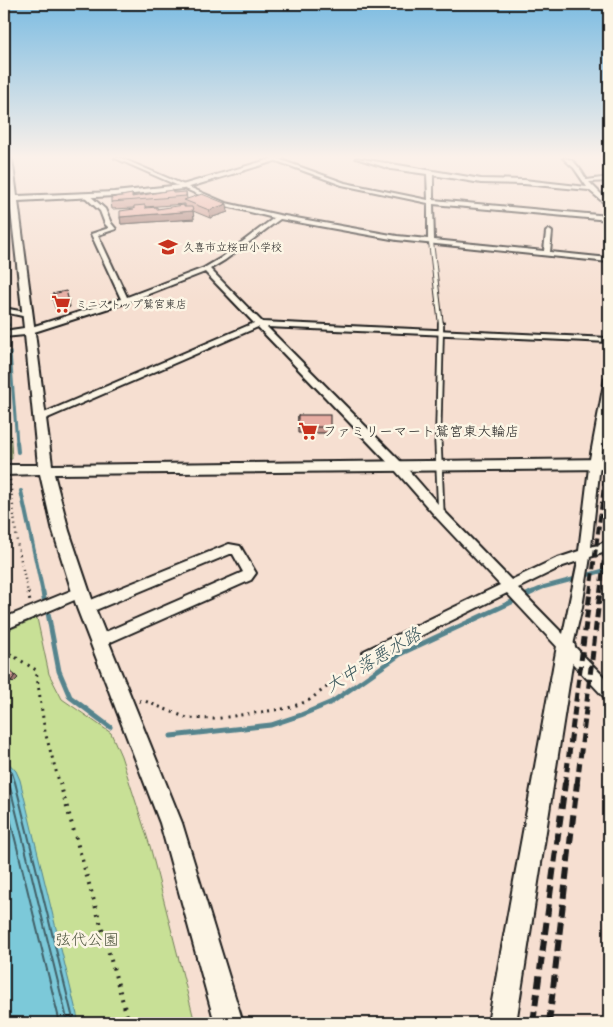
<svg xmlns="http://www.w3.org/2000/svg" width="613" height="1027" font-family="Delius,'Klee One',sans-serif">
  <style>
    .green { fill: #c8e096; stroke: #727e59 }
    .water { fill: #7bc9d9; stroke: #55848d }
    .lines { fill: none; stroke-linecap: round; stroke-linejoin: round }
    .shore { stroke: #426168; stroke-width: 2 }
    .stream-far3 { stroke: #55848d; stroke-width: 2.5 }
    .stream-far2 { stroke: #55848d; stroke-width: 3 }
    .stream-far1 { stroke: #55848d; stroke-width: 4 }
    .stream { stroke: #55848d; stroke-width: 5 }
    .service-far2-casing { stroke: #1c1c1c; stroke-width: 6 }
    .service-far1-casing { stroke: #1c1c1c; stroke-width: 8 }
    .service-casing { stroke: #1c1c1c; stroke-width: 9 }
    .minor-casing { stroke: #1c1c1c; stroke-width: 4 }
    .tertiary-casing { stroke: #1c1c1c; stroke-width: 4 }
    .path-far2 { stroke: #1c1c1c; stroke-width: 2.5; stroke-dasharray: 1 4; stroke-linecap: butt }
    .path-far1 { stroke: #1c1c1c; stroke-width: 3; stroke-dasharray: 2 5; stroke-linecap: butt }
    .path { stroke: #1c1c1c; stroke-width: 4; stroke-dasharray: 2 6; stroke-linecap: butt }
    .service-far2 { stroke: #fcf5e5; stroke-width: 4 }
    .service-far1 { stroke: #fcf5e5; stroke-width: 4.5 }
    .service { stroke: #fcf5e5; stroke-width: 5.5 }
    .minor { fill: #fcf5e5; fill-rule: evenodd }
    .tertiary { fill: #fcf5e5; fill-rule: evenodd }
    .rail-far2 { stroke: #1c1c1c; stroke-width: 4; stroke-dasharray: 8 4; stroke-linecap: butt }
    .rail-far1 { stroke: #1c1c1c; stroke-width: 5; stroke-dasharray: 9 5; stroke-linecap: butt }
    .rail { stroke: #1c1c1c; stroke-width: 6; stroke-dasharray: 12 6; stroke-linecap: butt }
    .wall { fill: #c7958c; stroke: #1c1c1c; fill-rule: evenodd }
    .shaded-wall { fill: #a27972; stroke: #1c1c1c }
    .building { fill: #e7ada3; stroke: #1c1c1c }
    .labels { text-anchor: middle; stroke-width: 5; stroke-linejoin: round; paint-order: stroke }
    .far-poi-label { font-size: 11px; fill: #1c1c1c; stroke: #fcf5e5; text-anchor: start }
    .poi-label { font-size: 14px; fill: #1c1c1c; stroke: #fcf5e5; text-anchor: start }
    .near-park-label { font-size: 16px; fill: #505741; stroke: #fcf5e5 }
    .near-water-label { font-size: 18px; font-style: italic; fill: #3d595e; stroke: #fcf5e5 }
  </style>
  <rect width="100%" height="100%" fill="#f6dfd1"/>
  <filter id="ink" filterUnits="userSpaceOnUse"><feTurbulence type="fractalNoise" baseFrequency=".02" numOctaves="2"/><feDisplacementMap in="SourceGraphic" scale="10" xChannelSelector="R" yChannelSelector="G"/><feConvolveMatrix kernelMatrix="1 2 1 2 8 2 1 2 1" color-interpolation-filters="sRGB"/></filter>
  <g filter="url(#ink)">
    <g class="green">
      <polygon points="4,339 5,339 12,459 4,459"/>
      <polygon points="37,618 49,674 62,699 111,733 121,756 150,846 195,1023 4,1023 4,632"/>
    </g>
    <polygon class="water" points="4,758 16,771 20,780 79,1023 4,1023"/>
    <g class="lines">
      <g class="shore">
        <polyline points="4,764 12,773 15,782 74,1023"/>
        <polyline points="4,773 9,783 68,1023"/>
        <polyline points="4,794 60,1023"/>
      </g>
      <polyline class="stream-far3" points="4,318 9,325"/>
      <polyline class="stream-far2" points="10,352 17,443"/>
      <g class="stream-far1">
        <polyline points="17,442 18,452"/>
        <polyline points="21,491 43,593"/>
        <polyline points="584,576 609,569"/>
        <polyline points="530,593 544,587 578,578"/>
      </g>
      <g class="stream">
        <polyline points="43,592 44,599"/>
        <polyline points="48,613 59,671 70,697 110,727"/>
        <polyline points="171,736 271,725 301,715 332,702 402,653 533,592"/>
      </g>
      <g class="service-far2-casing">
        <polyline id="service-far2" points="431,242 441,325"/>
      </g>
      <g class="service-far1-casing">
        <polyline id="service-far1" points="438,443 441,324"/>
      </g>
      <g class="service-casing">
        <polyline id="service" points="438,442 441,513"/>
      </g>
      <g class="minor-casing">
        <g id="minor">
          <path d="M115 158H121L226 203 279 215 397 236 428 239V203L342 185 274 160 278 159 345 183 428 200 427 174 391 169 356 158 481 179 524 180 587 187 574 168 563 158C575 158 581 171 587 180L609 177V181L589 182 609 202V207L589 190 524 184 481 183 433 175V200L609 216V220L433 204 434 240 544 251 546 232 549 230 552 232 550 252 609 258V262L397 240 280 219 225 260 210 269 262 322 609 338V342L267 327 403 464 445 512 511 580 555 559 579 551 590 459 605 378 609 375V404L599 473 591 547 609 541V551L590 557 582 607 573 645 609 682V699L604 697 507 593 374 659 369 661 364 659 362 655 364 651 500 585 437 518 395 470 258 327 43 420H37V416L254 323 205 272 128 302 31 333H25V329L121 299 91 234 109 228 105 224 100 211 84 196V194H88L105 209 111 223 116 229 98 235 127 297 204 268 221 258 274 218 222 205ZM578 561 563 634 518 588 563 566Z"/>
          <polygon points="4,308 30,313 31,315 27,317 4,312"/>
          <polygon points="229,544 240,546 256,573 251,580 104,645 99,647 94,645 92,641 94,637 243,572 233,554 230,554 86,614 81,612 80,608 81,604"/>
          <polygon points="80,587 84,588 86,592 84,596 4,630 4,618"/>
        </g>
      </g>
      <g class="tertiary-casing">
        <g id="tertiary">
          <polygon points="6,158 12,158 17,196 114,192 182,185 274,158 285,158 183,189 114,196 18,201 52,465 609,459 609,469 54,474 69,531 95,608 182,823 243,1023 215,1023 160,823 77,608 53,531 40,474 4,475 4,465 38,465 25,335 4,337 4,331 24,328 10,201 4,201 4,197 10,197"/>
          <polygon points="566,638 572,640 575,646 516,1023 488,1023 557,646 560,640"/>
        </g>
      </g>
      <polyline class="path-far2" points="10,480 17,542 28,593"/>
      <g class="path-far1">
        <polyline points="28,592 30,602"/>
        <polyline points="4,650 36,670 45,732 60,785"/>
        <polyline points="139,701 145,701 187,718 214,719 288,708 308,701 360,662"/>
      </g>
      <polyline class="path" points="60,783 129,1023"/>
      <use href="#service-far2" class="service-far2"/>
      <use href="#service-far1" class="service-far1"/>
      <use href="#service" class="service"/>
      <use href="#minor" class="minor"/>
      <use href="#tertiary" class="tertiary"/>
      <g class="rail-far2">
        <polyline points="590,593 609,449"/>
        <polyline points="600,593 609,517"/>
      </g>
      <g class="rail-far1">
        <polyline points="565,785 590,592"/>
        <polyline points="577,785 600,592"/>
      </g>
      <g class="rail">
        <polyline points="533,1023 565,783"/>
        <polyline points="549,1023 577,783"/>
      </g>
    </g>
    <g class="wall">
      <path d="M186 192 187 199 228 212 210 218 193 211 194 219 121 224 120 217 134 209V208L112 209 111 202 132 194 133 197ZM185 204V207L158 209 145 208V207Z"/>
      <polygon points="298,415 330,427 330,433 298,433"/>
    </g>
    <g class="shaded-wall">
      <polygon points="227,204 228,212 210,218 209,210"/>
      <polygon points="193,211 194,219 121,224 120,217"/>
      <polygon points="66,291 70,307 56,310 54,304"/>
      <polygon points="15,675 18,678 13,683 11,681"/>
      <polygon points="6,678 9,681 7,683 4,681"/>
    </g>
    <g class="building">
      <polygon points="172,190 173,193 186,192 186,196 111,202 111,198 132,194 132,197"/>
      <polygon points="202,194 227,204 209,210 184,200"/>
      <polygon points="145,205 145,208 157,207 157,209 184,205 184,207 192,207 193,211 120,217 120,211 134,209 134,206"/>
      <polygon points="66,291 69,301 54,304 52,294"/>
      <rect x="298" y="415" width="32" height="12"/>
      <polygon points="4,667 12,671 11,672 15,675 11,681 6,678 4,680"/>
    </g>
  </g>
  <linearGradient id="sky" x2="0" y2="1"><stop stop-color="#7cbce2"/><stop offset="0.52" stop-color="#fbf1ea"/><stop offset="1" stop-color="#fbf1ea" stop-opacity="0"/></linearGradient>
  <rect width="613" height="302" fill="url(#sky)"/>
  <defs>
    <g id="school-bare" transform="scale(1.5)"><path d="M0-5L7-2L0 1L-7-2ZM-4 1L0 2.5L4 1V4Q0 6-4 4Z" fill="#c8321e" stroke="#fcf5e5" stroke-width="2.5" paint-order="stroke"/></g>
    <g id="supermarket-bare" transform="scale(1.5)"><path d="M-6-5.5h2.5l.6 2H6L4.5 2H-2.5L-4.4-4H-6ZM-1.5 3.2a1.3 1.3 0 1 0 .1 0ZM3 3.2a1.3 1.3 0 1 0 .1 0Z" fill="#c8321e" stroke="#fcf5e5" stroke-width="2.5" paint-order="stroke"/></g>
  </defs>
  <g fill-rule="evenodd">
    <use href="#school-bare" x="168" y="247"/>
    <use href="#supermarket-bare" x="61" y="304"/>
    <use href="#supermarket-bare" x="308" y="431"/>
  </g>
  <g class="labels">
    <g class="far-poi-label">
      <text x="183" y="251">久喜市立桜田小学校</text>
      <text x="76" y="308">ミニストップ鷲宮東店</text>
    </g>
    <g class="poi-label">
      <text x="323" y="436">ファミリーマート鷲宮東大輪店</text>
    </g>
    <g class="near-park-label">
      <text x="87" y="945">弦代公園</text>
    </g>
    <g class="near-water-label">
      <text transform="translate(373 660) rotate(-31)" y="6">大中落悪水路</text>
    </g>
  </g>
  <rect width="613" height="1027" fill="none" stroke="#fcf5e5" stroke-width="20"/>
  <rect x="10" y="10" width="593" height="1007" fill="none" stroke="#1c1c1c" stroke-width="2" filter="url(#ink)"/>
</svg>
